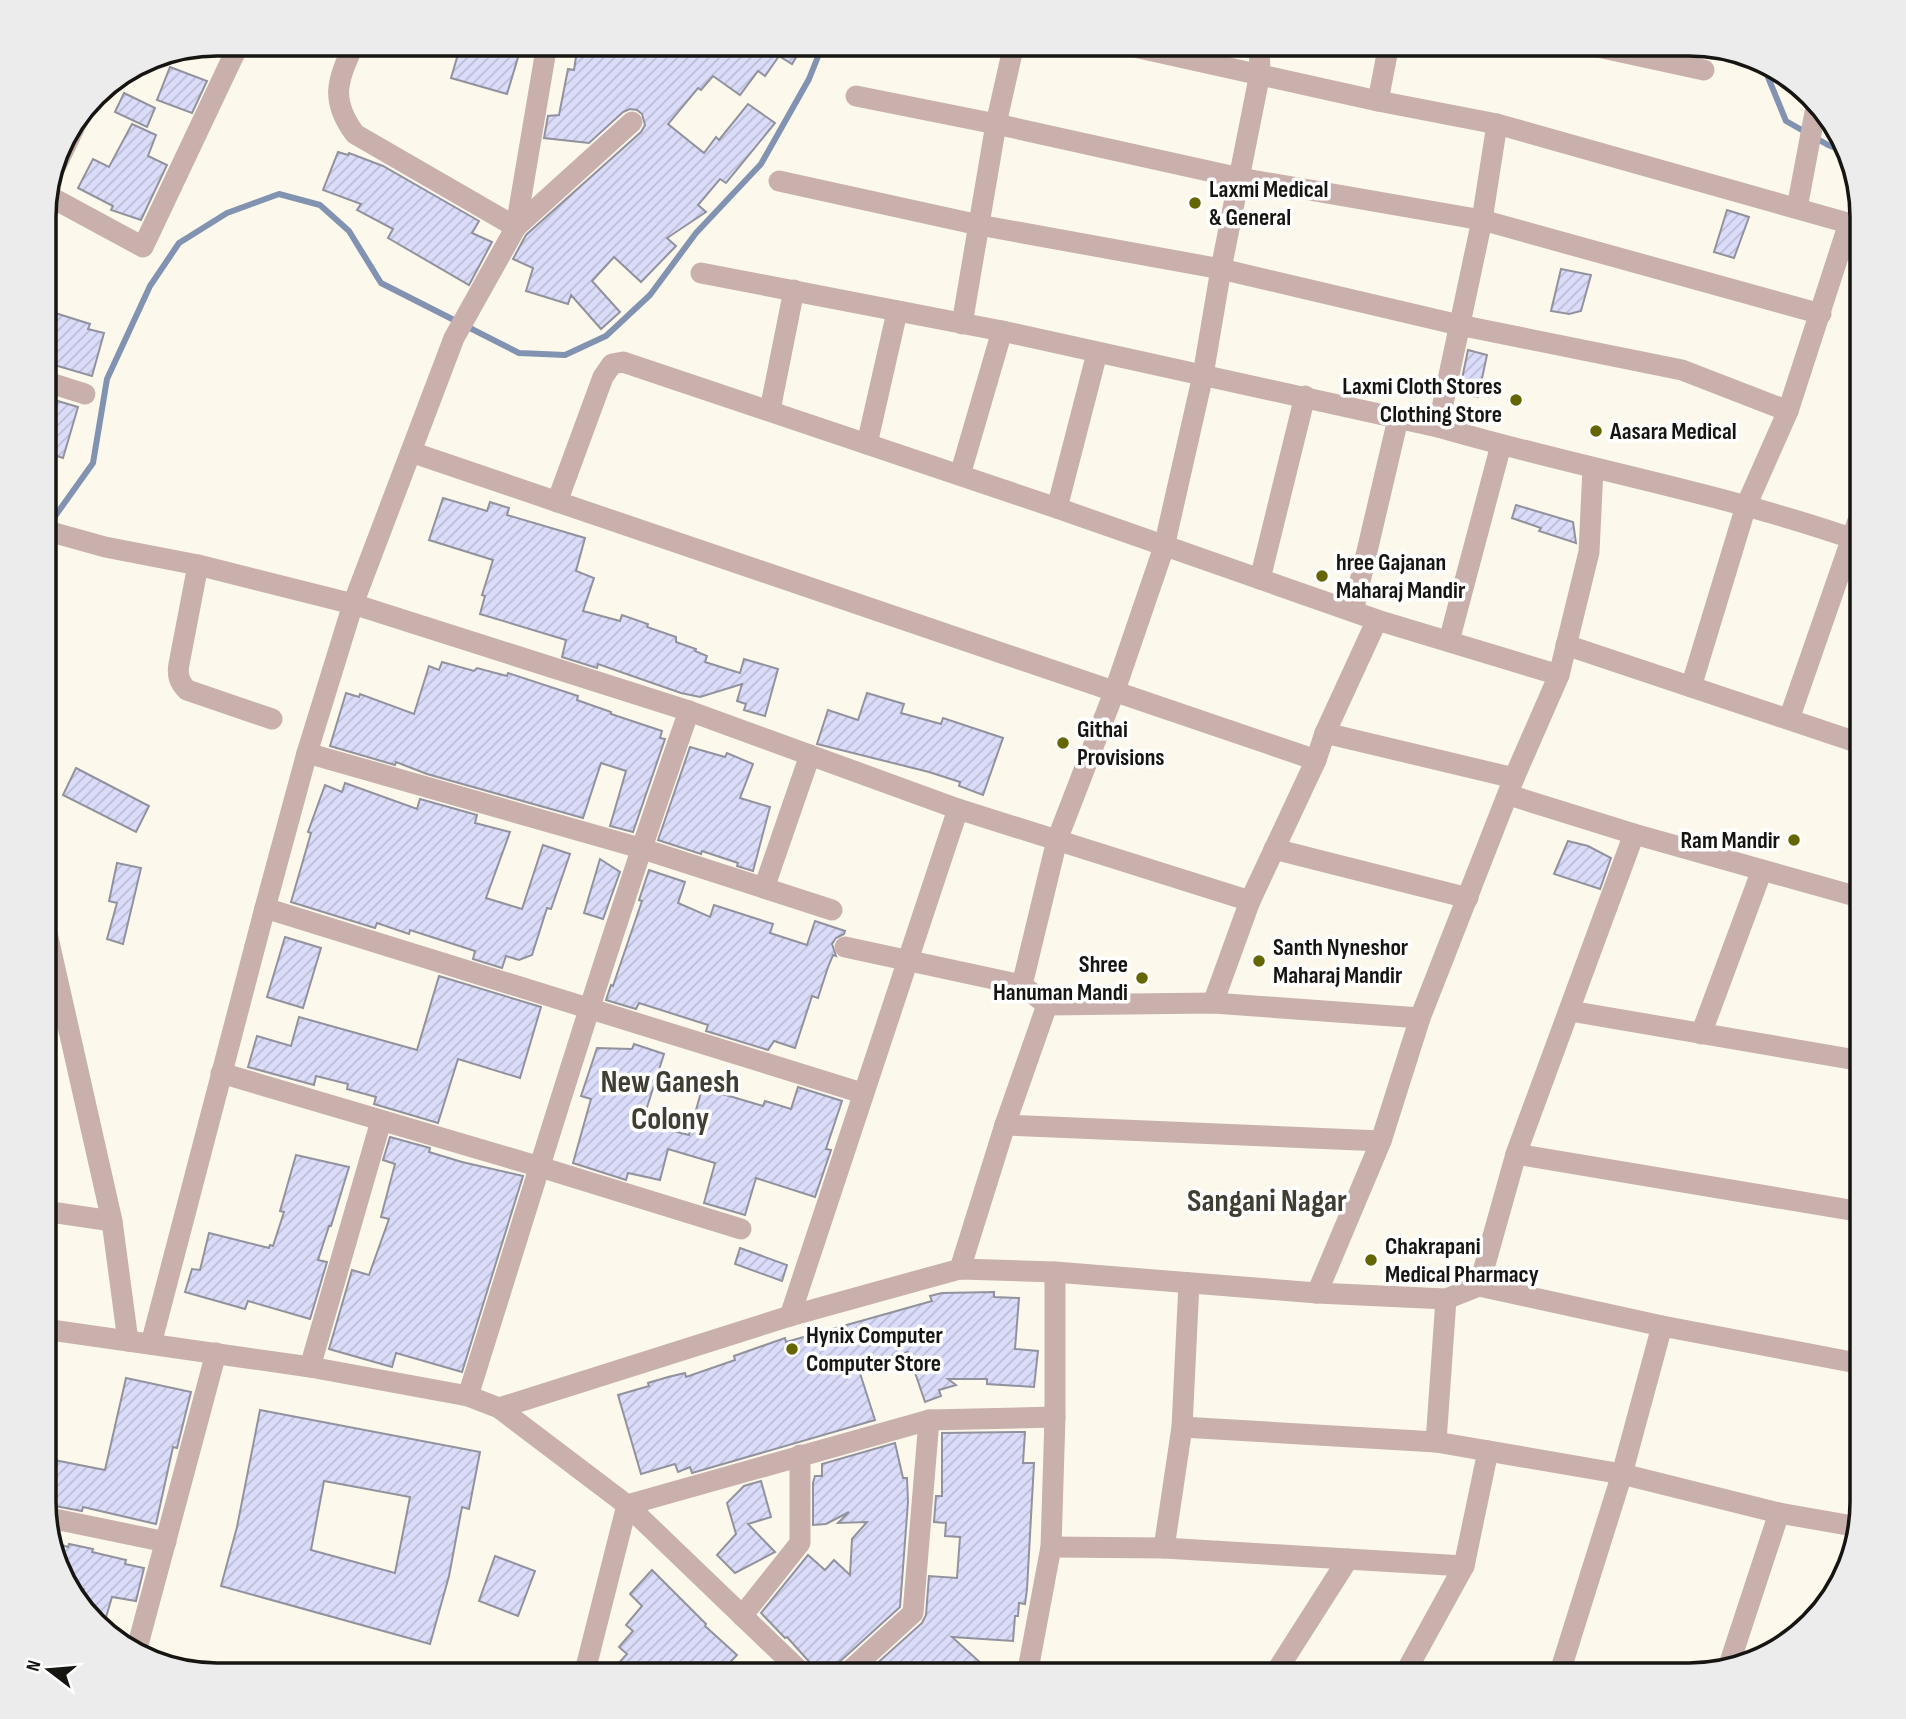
<svg xmlns="http://www.w3.org/2000/svg" width="1906" height="1719" font-family="'Sofia Sans Condensed',sans-serif">
  <style>
    .lines { fill: none; stroke-linecap: round; stroke-linejoin: round }
    .stream { stroke: #8293b1; stroke-width: 6 }
    .building { fill: url(#building-hatch); stroke: #92929e; stroke-width: 2; fill-rule: evenodd }
    .minor { stroke: #cab0ad; stroke-width: 21 }
    .poi-dot { fill: #660; stroke: #fff; stroke-width: 2.5 }
    .labels { text-anchor: middle; stroke-width: 7; stroke-linejoin: round; paint-order: stroke }
    .poi-label { font-size: 24px; font-weight: bold; fill: #161511; stroke: #fff; text-anchor: start }
    .district-label { font-size: 32px; font-weight: bold; fill: #403d33; stroke: #fff }
    .rim { fill: none; stroke: #161511; stroke-width: 3.5 }
  </style>
  <defs>
    <pattern id="building-hatch" width="6" height="6" patternUnits="userSpaceOnUse" patternTransform="scale(1.75)"><rect width="6" height="6" fill="#dbdcf9"/><path d="M-1 1l2-2M0 6l6-6M5 7l2-2" fill="none" stroke="#bbbcd4"/></pattern>
  </defs>
  <rect width="100%" height="100%" fill="#fcf9ec"/>
  <g class="lines">
    <g class="stream">
      <polyline points="1761,60 1786,121 1828,145 1849,153"/>
      <polyline points="48,526 93,463 107,379 150,286 179,243 227,213 279,194 320,205 349,231 381,283 519,353 565,355 606,336 650,295 696,233 761,164 809,79 823,44"/>
    </g>
  </g>
  <g class="building">
    <polygon points="461,44 522,44 507,94 451,78"/>
    <polygon points="578,44 804,44 792,64 779,56 765,76 758,71 740,95 713,76 701,90 698,88 668,124 704,153 716,137 719,140 748,104 775,123 726,183 720,179 698,205 706,212 667,238 676,246 641,282 614,257 592,281 620,312 601,329 571,295 568,304 526,291 533,268 513,259 526,235 641,132 645,125 642,114 637,110 630,109 623,112 589,143 544,138 548,116 559,115 568,69 574,70"/>
    <polygon points="170,67 207,81 192,113 157,100"/>
    <polygon points="124,93 155,108 147,127 115,112"/>
    <polygon points="132,124 156,135 148,156 167,165 141,220 111,210 113,206 78,188 93,159 109,167"/>
    <polygon points="338,152 348,155 349,153 383,166 479,221 472,233 492,242 469,285 388,238 393,229 357,210 361,204 323,190"/>
    <polygon points="1727,210 1749,217 1734,258 1714,252"/>
    <polygon points="1561,269 1591,275 1581,311 1569,314 1551,311"/>
    <polygon points="52,312 90,324 88,329 104,333 92,376 44,362 44,347 50,329 47,328"/>
    <polygon points="1468,350 1487,355 1478,397 1459,393"/>
    <polygon points="51,399 78,407 63,458 44,452 44,423"/>
    <polygon points="443,498 487,511 490,502 509,508 507,515 585,538 576,571 594,578 583,611 620,621 622,615 648,624 647,627 676,637 676,642 696,649 695,651 707,656 705,662 740,673 744,659 778,669 765,716 744,710 746,704 737,701 742,684 700,697 681,693 598,664 597,668 562,657 566,640 480,614 485,596 482,595 493,560 429,540"/>
    <polygon points="1516,505 1573,522 1576,543 1539,531 1541,528 1512,518"/>
    <polygon points="442,662 474,671 477,668 507,676 508,673 578,696 577,700 611,712 611,714 662,731 660,738 665,739 633,832 610,826 626,771 601,763 583,818 427,774 396,762 395,765 330,746 346,693 359,697 360,694 414,714 429,666 439,670"/>
    <polygon points="867,693 904,704 901,713 941,724 943,718 1003,738 983,795 959,786 960,782 929,772 817,744 828,710 858,720"/>
    <polygon points="690,747 725,757 727,753 753,764 740,798 770,807 753,871 737,866 738,863 702,851 701,854 658,840"/>
    <polygon points="76,768 149,806 136,832 63,795"/>
    <polygon points="345,783 417,809 420,799 477,815 475,823 510,832 486,898 522,909 543,845 570,854 551,909 547,908 532,955 519,960 506,956 502,968 473,959 475,951 410,930 409,934 377,923 375,928 291,902 311,833 308,832 325,785 342,792"/>
    <polygon points="1568,841 1588,846 1611,858 1600,889 1554,874"/>
    <polygon points="600,859 620,872 603,919 584,913"/>
    <polygon points="117,863 141,868 123,944 107,939 117,903 109,901"/>
    <polygon points="649,870 685,882 678,903 710,917 714,905 773,924 770,933 807,945 815,921 845,931 844,934 836,938 832,944 836,956 833,955 828,967 818,998 812,996 795,1048 774,1041 768,1050 706,1031 708,1025 639,1003 636,1009 606,1000 611,985 613,986 616,977 642,901 639,900"/>
    <polygon points="285,937 321,948 303,1008 267,997"/>
    <polygon points="439,976 541,1007 520,1078 458,1059 438,1123 374,1104 376,1097 347,1089 348,1084 316,1076 314,1085 248,1067 257,1036 291,1046 299,1017 417,1050"/>
    <polygon points="634,1044 664,1054 642,1123 689,1135 705,1078 722,1082 719,1093 763,1106 765,1101 791,1109 798,1087 842,1101 826,1149 831,1150 815,1197 756,1178 745,1215 704,1203 715,1163 668,1149 660,1180 628,1173 626,1180 573,1163 591,1099 581,1096 597,1048 632,1049"/>
    <polygon points="390,1137 430,1148 429,1152 462,1162 523,1176 462,1372 396,1353 392,1367 329,1349 352,1270 369,1275 389,1219 381,1217 395,1164 383,1160"/>
    <polygon points="296,1155 349,1167 331,1226 329,1226 318,1260 327,1262 310,1319 248,1301 245,1309 185,1292 192,1269 200,1270 209,1233 269,1248 270,1245 273,1246 284,1212 280,1211"/>
    <polygon points="740,1248 787,1265 782,1281 735,1264"/>
    <polygon points="994,1292 994,1297 1019,1298 1015,1349 1038,1351 1034,1387 987,1384 987,1379 948,1379 956,1385 939,1390 941,1396 925,1402 908,1352 858,1367 875,1420 692,1473 690,1467 678,1472 675,1464 641,1474 618,1395 649,1386 648,1383 668,1377 685,1373 686,1377 735,1360 734,1356 785,1338 786,1342 932,1301 930,1296 942,1293"/>
    <polygon points="126,1378 191,1392 177,1448 173,1447 156,1524 83,1507 82,1511 44,1504 44,1458 105,1470"/>
    <path d="M260 1410 480 1452 469 1509 462 1507 449 1576 430 1644 221 1586 237 1527ZM324 1481 410 1497 395 1573 311 1550Z"/>
    <polygon points="1025,1432 1023,1463 1034,1463 1027,1589 1025,1604 1019,1603 1018,1616 1015,1616 1013,1641 952,1637 994,1675 881,1675 873,1667 922,1623 926,1615 929,1576 957,1578 960,1537 945,1536 946,1523 934,1522 936,1496 942,1496 942,1433"/>
    <polygon points="895,1443 903,1478 907,1478 908,1502 900,1607 836,1665 832,1675 821,1675 787,1637 785,1638 761,1613 808,1555 825,1570 834,1560 850,1575 852,1539 867,1522 838,1523 849,1512 826,1524 813,1525 813,1483 815,1476 822,1476 822,1464"/>
    <polygon points="761,1481 771,1517 748,1524 775,1552 735,1573 717,1555 736,1534 727,1503 744,1486"/>
    <polygon points="52,1542 68,1547 69,1544 93,1549 92,1552 126,1560 125,1564 144,1568 136,1601 112,1597 104,1624 91,1620 80,1604 84,1589 67,1586 61,1578 64,1565 57,1563"/>
    <polygon points="495,1556 535,1571 518,1616 479,1601"/>
    <polygon points="652,1570 706,1624 705,1626 737,1655 718,1675 608,1675 627,1654 619,1647 633,1631 626,1625 642,1606 630,1594"/>
  </g>
  <g class="lines">
    <g class="minor">
      <path d="M354 44C338 80 329 99 355 134L516 227 632 122"/>
      <polyline points="1121,44 1378,101 1497,124 1862,227"/>
      <polyline points="1584,44 1704,70"/>
      <polyline points="856,96 996,124 1240,178 1482,220 1821,314"/>
      <polyline points="1378,101 1389,44"/>
      <polyline points="54,170 79,118"/>
      <polyline points="779,181 979,225 1221,269 1459,325 1682,370 1788,411"/>
      <polyline points="47,195 143,247 239,44"/>
      <polyline points="1797,208 1817,102"/>
      <path d="M701 273 1002 331 1438 427C1578 468 1724 493 1862 542"/>
      <polyline points="962,324 996,124 1014,44"/>
      <polyline points="44,381 85,394"/>
      <polyline points="770,410 794,290"/>
      <polyline points="1438,427 1482,220 1497,124"/>
      <polyline points="867,444 897,312"/>
      <polyline points="411,452 1316,760"/>
      <polyline points="960,475 1002,331"/>
      <polyline points="557,502 603,377 612,364 623,362 1057,508 1377,620 1559,675"/>
      <polyline points="1057,508 1097,353"/>
      <polyline points="44,530 105,547 198,565 353,604 689,711 958,809 1250,901"/>
      <path d="M198 565 179 664C177 675 179 682 187 690L272 719"/>
      <polyline points="1260,579 1305,396"/>
      <polyline points="1353,611 1398,419"/>
      <polyline points="1449,641 1501,445"/>
      <polyline points="1566,645 1862,744"/>
      <polyline points="1691,687 1746,506 1788,411 1849,223"/>
      <polyline points="1789,719 1862,509"/>
      <polyline points="1325,733 1514,778"/>
      <polyline points="307,753 640,848 832,910"/>
      <polyline points="1509,795 1634,834 1862,898"/>
      <polyline points="1274,849 1468,898"/>
      <polyline points="764,888 810,755"/>
      <polyline points="1857,897 1862,873"/>
      <polyline points="265,908 862,1093"/>
      <polyline points="44,920 112,1221 128,1341"/>
      <polyline points="845,947 1022,985"/>
      <polyline points="1213,1003 1250,901 1316,760 1325,733 1377,620"/>
      <polyline points="1047,1005 1213,1003 1420,1018"/>
      <polyline points="1570,1011 1862,1061"/>
      <polyline points="1701,1034 1762,870"/>
      <polyline points="221,1073 540,1167 741,1229"/>
      <polyline points="1005,1125 1381,1141"/>
      <polyline points="1516,1154 1862,1212"/>
      <polyline points="44,1211 112,1221"/>
      <polyline points="960,1269 1005,1125 1047,1005 1022,985 1057,840 1115,690 1164,547 1203,375 1221,269 1260,73 1259,44"/>
      <polyline points="1479,1286 1516,1154 1634,834"/>
      <polyline points="1317,1293 1381,1141 1420,1018 1514,778 1559,675 1589,552 1593,468"/>
      <polyline points="790,1316 958,809"/>
      <polyline points="44,1329 310,1367 468,1396 499,1408 627,1505 804,1675"/>
      <polyline points="151,1344 265,908 307,753 353,604 454,338 516,227 547,44"/>
      <polyline points="310,1367 381,1121"/>
      <path d="M468 1396C540 1167 609 937 689 711"/>
      <polyline points="499,1408 790,1316 960,1269 1055,1272 1317,1293 1446,1299 1479,1286 1662,1326 1862,1364"/>
      <polyline points="1182,1427 1436,1442 1622,1474 1779,1513 1859,1527"/>
      <polyline points="1436,1442 1446,1299"/>
      <polyline points="45,1517 166,1542"/>
      <polyline points="1051,1547 1164,1548 1464,1566"/>
      <polyline points="1164,1548 1182,1427 1189,1283"/>
      <polyline points="742,1616 800,1543 800,1455"/>
      <polyline points="136,1652 216,1353"/>
      <polyline points="1728,1668 1779,1513"/>
      <polyline points="584,1675 627,1505 929,1420 1055,1417"/>
      <polyline points="845,1675 913,1613 929,1420"/>
      <polyline points="1027,1675 1051,1547 1055,1417 1055,1272"/>
      <polyline points="1274,1675 1348,1559"/>
      <polyline points="1404,1675 1464,1566 1488,1451"/>
      <polyline points="1559,1675 1622,1474 1662,1326"/>
    </g>
  </g>
  <g class="poi-dot">
    <circle cx="1195" cy="203" r="7"/>
    <circle cx="1516" cy="400" r="7"/>
    <circle cx="1596" cy="431" r="7"/>
    <circle cx="1322" cy="576" r="7"/>
    <circle cx="1063" cy="743" r="7"/>
    <circle cx="1794" cy="840" r="7"/>
    <circle cx="1259" cy="961" r="7"/>
    <circle cx="1142" cy="978" r="7"/>
    <circle cx="1371" cy="1260" r="7"/>
    <circle cx="792" cy="1349" r="7"/>
  </g>
  <g class="labels">
    <g class="poi-label">
      <text x="1209" y="197">Laxmi Medical<tspan x="1209" dy="28">&amp; General</tspan></text>
      <text x="1502" y="394" text-anchor="end">Laxmi Cloth Stores<tspan x="1502" dy="28">Clothing Store</tspan></text>
      <text x="1610" y="439">Aasara Medical</text>
      <text x="1336" y="570">hree Gajanan<tspan x="1336" dy="28">Maharaj Mandir</tspan></text>
      <text x="1077" y="737">Githai<tspan x="1077" dy="28">Provisions</tspan></text>
      <text x="1780" y="848" text-anchor="end">Ram Mandir</text>
      <text x="1273" y="955">Santh Nyneshor<tspan x="1273" dy="28">Maharaj Mandir</tspan></text>
      <text x="1128" y="972" text-anchor="end">Shree<tspan x="1128" dy="28">Hanuman Mandi</tspan></text>
      <text x="1385" y="1254">Chakrapani<tspan x="1385" dy="28">Medical Pharmacy</tspan></text>
      <text x="806" y="1343">Hynix Computer<tspan x="806" dy="28">Computer Store</tspan></text>
    </g>
    <g class="district-label">
      <text x="670" y="1092">New Ganesh<tspan x="670" dy="37">Colony</tspan></text>
      <text x="1267" y="1211">Sangani Nagar</text>
    </g>
  </g>
  <path d="M0 0H1906V1719H0ZM217 56H1689A161 161 0 0 1 1850 217V1502A161 161 0 0 1 1689 1663H217A161 161 0 0 1 56 1502V217A161 161 0 0 1 217 56Z" fill="#ececec" fill-rule="evenodd"/>
  <path class="rim" d="M217 56H1689A161 161 0 0 1 1850 217V1502A161 161 0 0 1 1689 1663H217A161 161 0 0 1 56 1502V217A161 161 0 0 1 217 56Z"/>
  <g transform="translate(49 1670) rotate(286)" stroke="#ffffff" stroke-width="5" paint-order="stroke">
  <path d="M0-5L12 26L0 18L-12 26Z" fill="#161511"/>
  <text y="-10" font-size="19" font-weight="bold" text-anchor="middle" fill="#161511">N</text>
  </g>
</svg>
